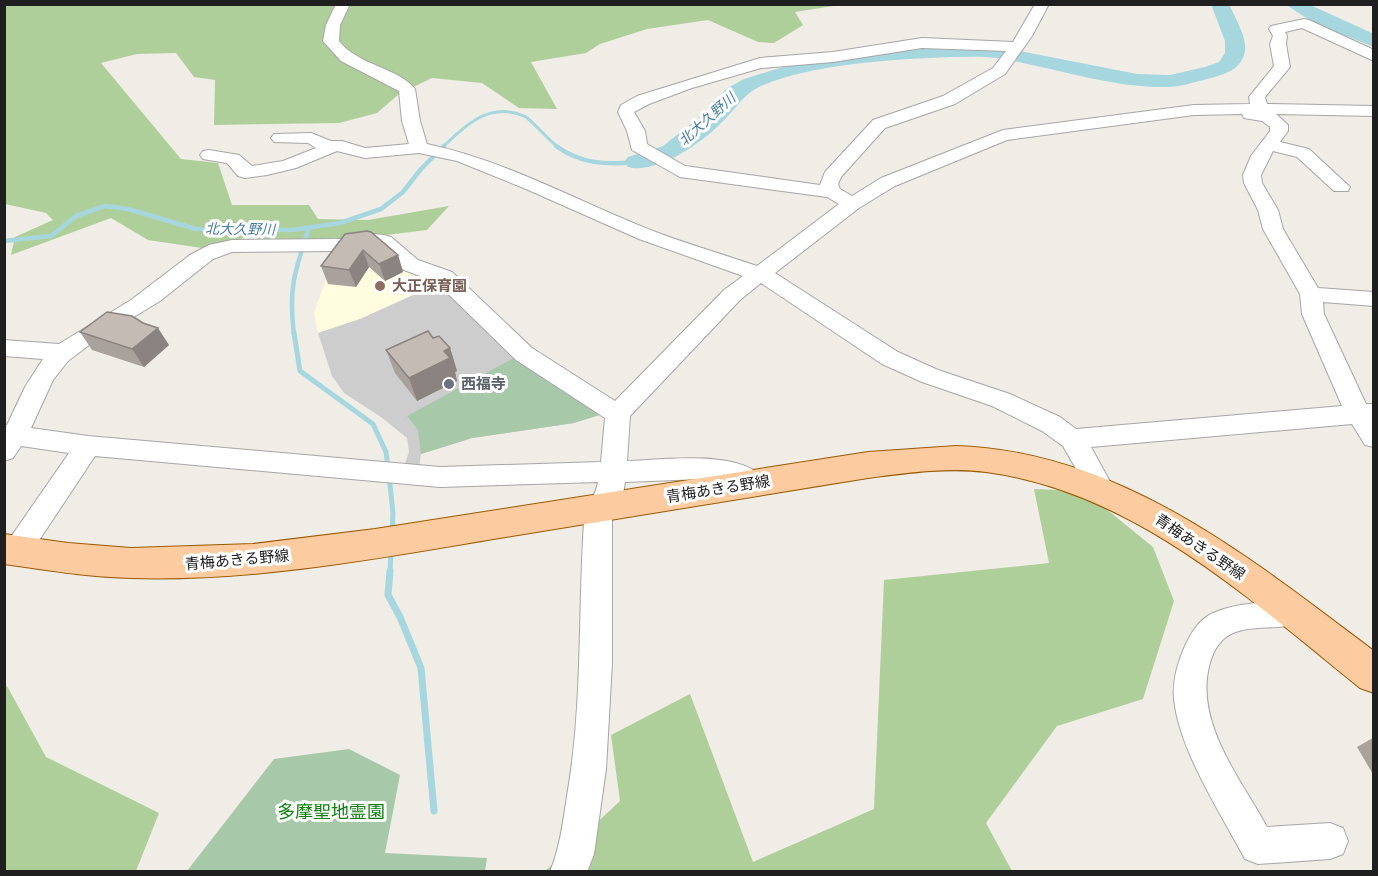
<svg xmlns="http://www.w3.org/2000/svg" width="1378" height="876" font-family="'Noto Sans','Noto Sans JP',sans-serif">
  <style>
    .education { fill: #fffce0 }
    .religious { fill: #cdcdcd }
    .forest { fill: #afcf9a }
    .cemetery { fill: #a7c9a9 }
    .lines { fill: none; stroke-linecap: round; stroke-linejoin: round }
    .stream-far3 { stroke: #a6d6de; stroke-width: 3 }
    .stream-far2 { stroke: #a6d6de; stroke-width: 4.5 }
    .stream-far1 { stroke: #a6d6de; stroke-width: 5 }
    .stream { stroke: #a6d6de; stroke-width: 7 }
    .river { fill: #a6d6de; fill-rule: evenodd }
    .minor-casing { stroke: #a6a6a6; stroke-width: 2 }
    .major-casing { stroke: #9b5900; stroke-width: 2 }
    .minor { fill: #fff; fill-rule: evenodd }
    .major { fill: #fccb9f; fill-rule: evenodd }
    .wall { fill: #a9a19c }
    .shaded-wall { fill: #8a837f }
    .building { fill: #c5bbb5; stroke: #8a837f; stroke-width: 1.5 }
    .education-dot { fill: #8d6e63; stroke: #fff; stroke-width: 2 }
    .worship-dot { fill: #6b7280; stroke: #fff; stroke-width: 2 }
    .labels { text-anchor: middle; stroke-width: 6; stroke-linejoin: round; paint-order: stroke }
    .far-water-label { font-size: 14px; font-style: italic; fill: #457ba0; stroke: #fff }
    .education-label { font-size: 15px; font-weight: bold; fill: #785e54; stroke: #fff; text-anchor: start }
    .worship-label { font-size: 15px; font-weight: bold; fill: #5b616d; stroke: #fff; text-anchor: start }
    .street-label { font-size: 15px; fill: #1f1f1f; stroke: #fff }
    .near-park-label { font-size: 18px; fill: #0c7f0b; stroke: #fff }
  </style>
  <rect width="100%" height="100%" fill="#f0ece6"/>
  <polygon class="education" points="348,249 446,284 360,319 318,333 314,313 327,276"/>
  <polygon class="religious" points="446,284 522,358 574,423 472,438 421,454 419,468 404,466 409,452 407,438 381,417 344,393 332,376 318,333 360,319 426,289"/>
  <g class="forest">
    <polygon points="5,5 840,5 795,12 803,25 774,43 758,42 708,20 647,29 600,44 586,53 531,62 557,109 519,108 482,83 432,78 399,94 377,113 339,123 214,125 215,80 194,77 176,53 137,54 101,63 181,159 218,163 232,205 309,205 318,219 368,220 449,206 427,230 345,240 279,242 248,237 202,248 148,240 111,218 11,255 15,237 53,220 46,213 5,204"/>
    <polygon points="1034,489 1084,491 1153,547 1174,601 1143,699 1057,726 986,823 1012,871 544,872 620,801 611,735 690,694 753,862 874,809 884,580 1049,563"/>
    <polygon points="7,686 46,757 159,813 136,871 5,871 4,687"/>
  </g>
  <g class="cemetery">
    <polygon points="519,355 603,414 574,423 472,438 421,454 418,430 407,416"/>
    <polygon points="349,749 400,775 385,853 487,858 485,871 187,871 274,759"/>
  </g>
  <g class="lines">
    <path class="stream-far3" d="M443 147C464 126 490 101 524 116 530 118 549 141 558 147"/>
    <g class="stream-far2">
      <path d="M556 146C581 164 606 165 636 162"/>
      <polyline points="4,241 51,236 76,216 105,206 128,209 196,229 292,230 340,223 381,209 403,192 421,169 444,146"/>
      <path d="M294 334C288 289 295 270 309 228"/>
    </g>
    <g class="stream-far1">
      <polyline points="294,333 300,371 373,424 386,452 388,467"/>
      <polyline points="389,476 393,513 392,533"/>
      <polyline points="390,573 391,551"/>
    </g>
    <polyline class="stream" points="390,571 388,595 400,617 421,668 434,811"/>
    <g class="river">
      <path d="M1211 4H1229C1235 18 1247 37 1245 51 1242 70 1223 75 1207 79 1195 82 1180 87 1167 87 1110 88 1053 67 997 58 982 56 966 57 951 57 897 59 808 64 759 87 744 94 737 107 726 118 706 140 658 175 628 167L624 162 628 157 663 146 710 109 726 89 744 79 789 65 854 52 952 45 995 46 1137 74 1170 75 1205 67 1219 62 1225 53V41Z"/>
      <polygon points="1285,4 1308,4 1374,34 1374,47 1314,23"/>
    </g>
    <g class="minor-casing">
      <g id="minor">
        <path d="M336 4H350L340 25 339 41C359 66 399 68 415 89L420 121 427 144C507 161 577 201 653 231 687 244 722 254 757 266L839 204 827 197 680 177 632 150 627 131 618 112 621 105 637 96 760 58 833 52 922 38 1013 42 1035 4H1049L1032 36 1005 74 955 104 885 128 841 177 838 184 840 189 852 196 881 178 1003 130 1194 105 1250 104 1249 97 1274 66 1270 44 1273 36 1269 29 1271 26 1304 19 1309 20 1374 50V61L1302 28 1285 32 1287 36 1286 44 1290 67 1265 97 1267 104 1374 106V116L1276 114 1288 125V131L1280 142 1309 149 1350 187 1348 191H1334L1297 157 1273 151 1261 175 1262 183 1278 210 1283 229 1318 288 1374 292V306L1323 302 1324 314 1366 404H1374V447L1365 445 1352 424 1091 447 1114 489 1110 497 1101 500 1092 497 1063 446 1042 431 992 406 922 382 882 364 761 283 740 300 630 416 627 461C662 460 748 448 766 483L762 490 753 494 733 483 702 479 625 482 623 494 612 517V663L606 769 594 854 587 872H550C560 847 563 822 567 796 583 705 578 613 584 521 585 507 596 496 598 482L440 487 95 456 26 560 16 564 6 560V544L69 453 21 446 13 458 4 461V425H7L25 387 43 359 4 356V340L59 344 131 300 190 255 209 245 232 240 339 239 373 234 384 235 391 237 418 260 452 272 532 348 615 401 724 290 743 276 639 239 526 189 457 161 419 153 365 158 337 151 296 168 267 175 245 178 238 176 227 163 203 159 200 155 203 151 209 150 239 155 252 166 283 161 316 148 308 143 274 142 271 138 274 134 311 133 331 141H342L365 148 409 144 402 121 399 91 341 61 323 41 326 25ZM922 48 1006 51 993 68 943 96 873 120 825 172 820 185 685 166 647 144 645 131 634 112 649 104 692 88 761 68 833 62ZM1242 114 1244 118 1262 121 1270 127V131L1251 156 1243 175 1244 183 1258 210 1263 229 1300 294 1302 314 1342 406 1076 429 1060 417 1010 394 938 370 898 352 775 273 859 208 895 186 1007 140 1194 115ZM373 246 378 247 404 270 436 282 516 360 605 418 601 462 440 467 88 436 31 428 53 380 68 361 93 342 160 301 213 259 232 252 339 251Z"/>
        <path d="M1292 600 1303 604 1307 613 1303 622C1280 631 1252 624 1231 634 1219 640 1213 652 1210 663 1193 721 1241 779 1267 827L1330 823 1343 828 1348 841 1343 854 1330 859 1258 864 1245 859C1221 814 1179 750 1174 699 1172 681 1178 662 1185 646 1191 633 1198 621 1211 614 1236 602 1265 603 1292 600Z"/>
      </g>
    </g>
    <g class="major-casing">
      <path id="major" d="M956 446C1119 451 1249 557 1374 651V693L1360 688C1248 598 1134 492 986 472 947 467 907 473 868 478 751 497 635 516 518 535 391 556 261 582 131 578 88 577 46 570 4 564V534L68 543 131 548 253 544 375 529 868 452Z"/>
    </g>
    <use href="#minor" class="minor"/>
    <use href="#major" class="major"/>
  </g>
  <g class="wall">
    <polygon points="345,234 398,255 403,272 385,281 369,267 356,287 328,284 321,266"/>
    <polygon points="80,332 169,345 144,367 92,350"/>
    <polygon points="433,338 450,348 457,371 455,372 457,381 417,401 395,373 386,350"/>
    <polygon points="1374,738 1374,776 1357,747 1371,739"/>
  </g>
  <g class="shaded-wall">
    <polygon points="363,250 369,267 356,287 349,270"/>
    <polygon points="398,255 403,272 385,281 379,264"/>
    <polygon points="158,328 169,345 144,367 132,349"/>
    <polygon points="450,348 457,371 455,372 457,381 417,401 409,378 444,351"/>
  </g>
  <g class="building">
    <polygon points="367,231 371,232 398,255 379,264 363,250 349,270 321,266 345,234"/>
    <polygon points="107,312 132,316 143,323 158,328 132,349 80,332"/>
    <polygon points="428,331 433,338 439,336 450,348 444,351 450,358 409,378 386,350"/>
  </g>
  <circle class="education-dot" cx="380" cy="286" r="6"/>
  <circle class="worship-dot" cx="449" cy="384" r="6"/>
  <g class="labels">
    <g class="far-water-label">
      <text transform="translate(707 119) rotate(-42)" y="5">北大久野川</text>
      <text transform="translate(240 229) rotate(1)" y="5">北大久野川</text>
    </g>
    <g class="education-label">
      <text x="392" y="291">大正保育園</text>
    </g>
    <g class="worship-label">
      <text x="461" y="389">西福寺</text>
    </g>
    <g class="street-label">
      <text transform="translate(718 489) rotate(-9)" y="5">青梅あきる野線</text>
      <text transform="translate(1200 547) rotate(34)" y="5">青梅あきる野線</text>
      <text transform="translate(237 560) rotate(-5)" y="5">青梅あきる野線</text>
    </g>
    <g class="near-park-label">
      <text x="331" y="818">多摩聖地霊園</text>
    </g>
  </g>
  <rect width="1378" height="876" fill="none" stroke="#1f1f1f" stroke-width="12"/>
</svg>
